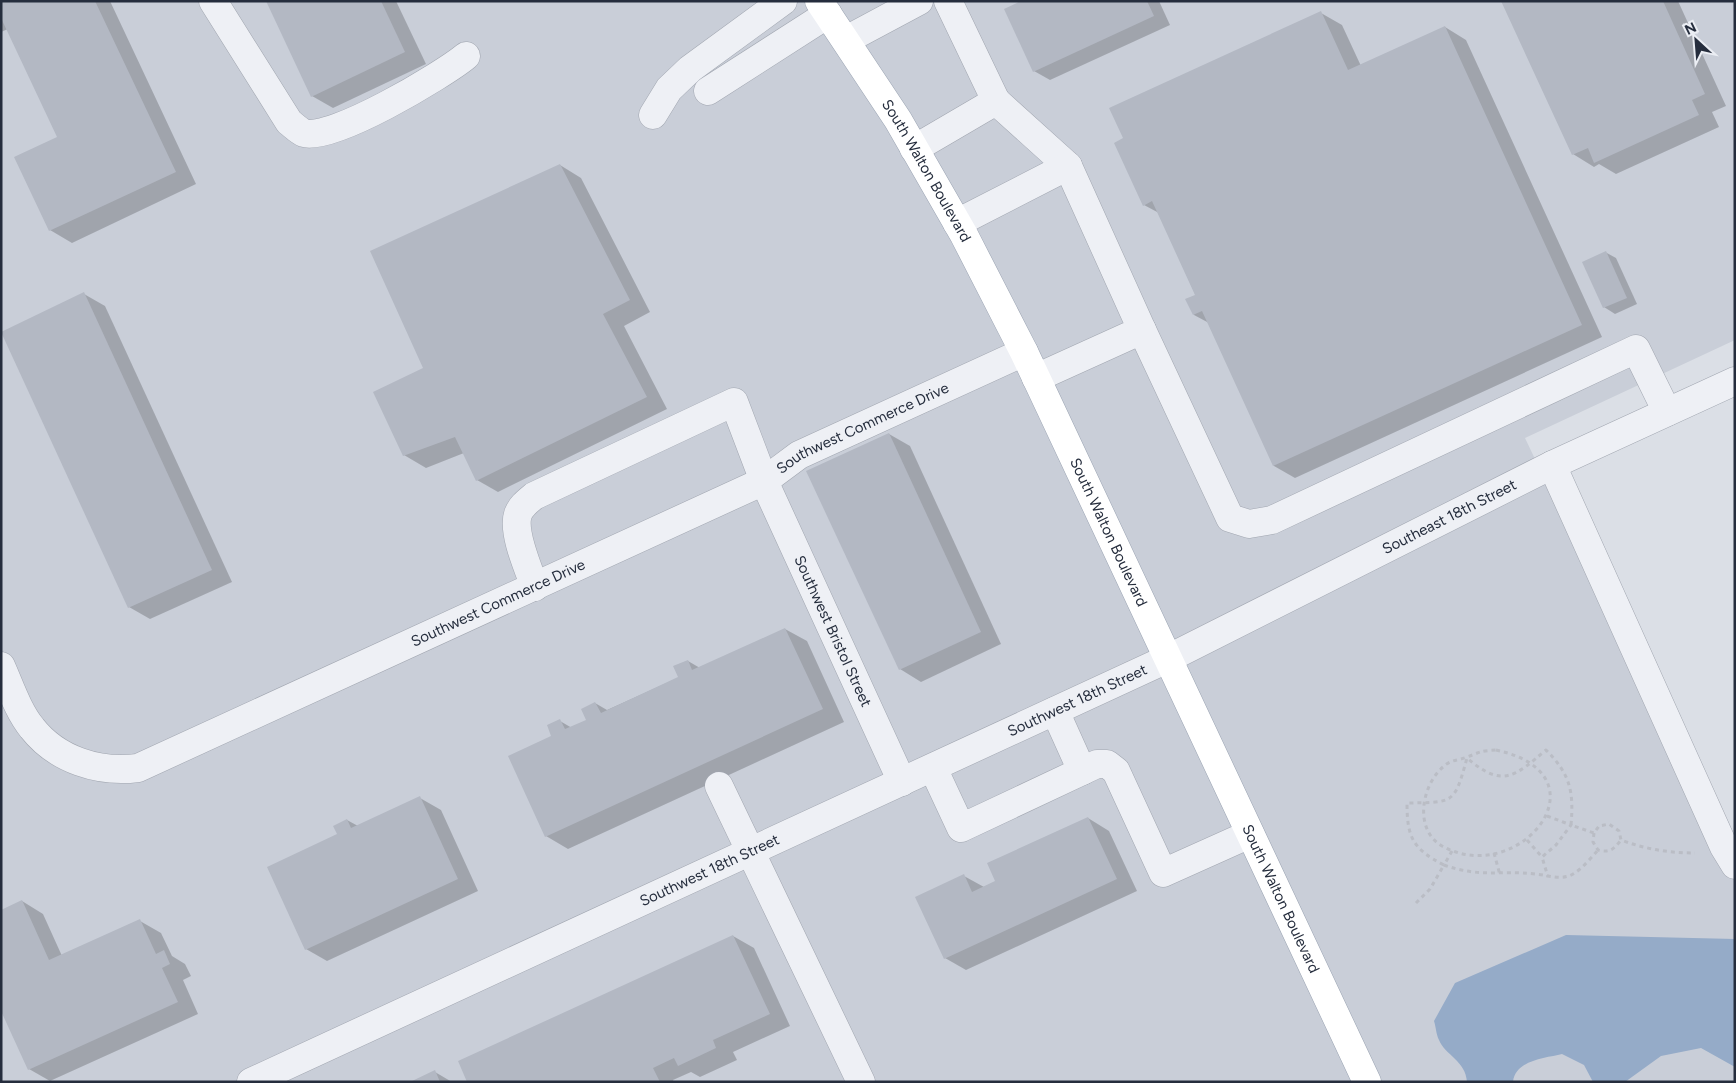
<svg xmlns="http://www.w3.org/2000/svg" width="1736" height="1083" font-family="Figtree,sans-serif">
  <style>
    .built { fill: #c9ced8 }
    .water { fill: #95abc8 }
    .shadow { fill: #0003 }
    .building { fill: #b3b8c3 }
    .lines { fill: none; stroke-linecap: round; stroke-linejoin: round }
    .minor-casing { stroke: #a1a6b0; stroke-width: 29 }
    .major-casing { stroke: #9aa3b2; stroke-width: 29 }
    .path { stroke: #babdc5; stroke-width: 3; stroke-dasharray: 4 4; stroke-linecap: butt }
    .minor { stroke: #eef0f5; stroke-width: 28 }
    .major { stroke: #fff; stroke-width: 28 }
    .labels { text-anchor: middle; stroke-width: 4.5; stroke-linejoin: round; paint-order: stroke }
    .street-label { font-size: 15px; fill: #252d3d; stroke: #ebeef4 }
  </style>
  <rect width="100%" height="100%" fill="#dbdfe6"/>
  <polygon class="built" points="1,1 1735,1 1735,340 1525,438 1735,880 1735,1082 1,1082"/>
  <path class="water" d="M1566 935 1735 939V1067L1701 1048 1661 1056 1625 1082H1593L1584 1065 1562 1054C1546 1058 1515 1060 1513 1082H1467C1466 1061 1445 1055 1439 1040 1436 1034 1436 1027 1434 1021L1455 983Z"/>
  <g class="shadow">
    <polygon points="1,1 110,1 196,184 72,243 50,230 59,137 8,29 1,32"/>
    <polygon points="267,1 396,1 426,64 333,108 312,96"/>
    <polygon points="1024,1 1159,1 1170,25 1050,80 1034,71"/>
    <polygon points="1503,1 1678,1 1726,106 1712,112 1719,127 1616,174 1599,164 1594,167 1573,154"/>
    <polygon points="1321,13 1342,25 1361,66 1445,27 1466,40 1602,337 1295,478 1274,466 1209,323 1194,315 1196,296 1159,213 1144,205"/>
    <polygon points="560,165 581,178 650,312 624,326 667,409 498,492 477,480 464,453 426,468 404,455 425,369"/>
    <polygon points="1605,252 1616,258 1637,304 1615,314 1604,307"/>
    <polygon points="84,294 105,306 232,582 150,619 129,607"/>
    <polygon points="889,434 910,446 1001,644 921,682 900,669"/>
    <polygon points="785,629 807,641 844,722 568,849 546,836 553,736 560,721 572,728 588,720 595,703 607,710 680,677 688,661 700,668"/>
    <polygon points="420,798 441,810 478,891 327,961 306,949 339,835 347,820 358,826"/>
    <polygon points="1088,818 1109,831 1137,891 966,970 945,958 964,876 984,887 997,881"/>
    <polygon points="22,901 43,914 62,956 140,921 161,933 172,956 185,964 191,976 183,980 198,1014 50,1081 29,1069"/>
    <polygon points="733,936 754,948 790,1026 733,1052 737,1060 700,1077 691,1072 673,1080 674,1082 469,1082"/>
    <polygon points="435,1072 452,1082 413,1082"/>
  </g>
  <g class="building">
    <polygon points="1,1 95,1 176,172 49,231 14,157 57,137 1,18"/>
    <polygon points="266,1 381,1 405,52 311,97"/>
    <polygon points="1021,1 1147,1 1154,16 1033,72 1004,9"/>
    <polygon points="1501,1 1663,1 1705,94 1692,100 1699,115 1594,163 1588,148 1572,155"/>
    <polygon points="1321,11 1348,70 1445,26 1582,325 1273,466 1202,311 1193,315 1185,299 1195,295 1152,201 1143,206 1114,143 1123,138 1109,108"/>
    <polygon points="560,164 630,300 603,314 647,397 476,481 455,437 403,456 373,392 423,368 370,251"/>
    <polygon points="1606,251 1627,298 1603,308 1582,262"/>
    <polygon points="84,292 212,570 128,608 1,332"/>
    <polygon points="889,433 981,632 899,670 806,471"/>
    <polygon points="785,628 823,709 545,837 508,756 551,736 547,725 560,719 565,729 586,720 581,709 595,702 601,713 678,677 673,666 688,660 692,670"/>
    <polygon points="420,796 458,879 305,950 267,867 337,834 333,826 347,819 351,828"/>
    <polygon points="1088,817 1117,879 944,959 915,897 964,874 972,892 995,881 987,863"/>
    <polygon points="22,900 49,960 140,919 156,954 164,950 170,964 162,968 178,1002 28,1070 1,1011 1,910"/>
    <polygon points="733,935 770,1014 713,1040 716,1048 678,1066 674,1058 653,1068 660,1082 467,1082 458,1061"/>
    <polygon points="435,1070 440,1082 410,1082"/>
  </g>
  <g class="lines">
    <g class="minor-casing">
      <g id="minor">
        <path d="M213 1 289 122C293 125 299 131 304 133 331 142 443 75 466 56"/>
        <polyline points="846,40 919,1"/>
        <polyline points="708,91 828,14"/>
        <polyline points="996,101 1068,166"/>
        <polyline points="653,115 669,89 690,69 783,1"/>
        <polyline points="914,149 996,101 948,1"/>
        <polyline points="957,223 1068,166 1142,330 1036,378"/>
        <polyline points="1142,330 1230,518 1249,524 1272,520 1636,349 1667,412"/>
        <polyline points="1552,465 1724,847 1735,865"/>
        <path id="s1" d="M535 587C528 568 512 532 518 514 521 506 528 501 534 496L734 402 764 481 902 782"/>
        <path id="s2" d="M1 666C10 686 18 711 32 728 57 760 99 773 138 768L764 481 799 455 1024 352"/>
        <polyline points="1055,711 1082,771"/>
        <polyline points="933,768 961,828 1097,764 1107,764 1116,771 1163,873 1250,834"/>
        <polyline points="719,786 861,1082"/>
        <path id="s3" d="M251 1082 1167 659 1552 465 1735 381"/>
      </g>
    </g>
    <g class="major-casing">
      <g id="major">
        <path id="s4" d="M819 1 898 120 964 235 1024 352 1367 1082"/>
      </g>
    </g>
    <g class="path">
      <path d="M1496 750C1611 775 1519 889 1442 846 1414 830 1421 786 1443 767 1451 759 1458 761 1467 757 1481 752 1479 751 1496 750Z"/>
      <polyline points="1547,816 1571,825 1556,845 1542,857 1548,877"/>
      <path d="M1594 833 1593 842 1598 850C1610 853 1614 849 1621 840"/>
      <polyline points="1527,840 1542,857"/>
      <path d="M1452 851 1444 865C1480 878 1501 870 1535 874 1548 875 1561 881 1573 874 1582 869 1591 858 1598 850"/>
      <polyline points="1494,853 1500,875"/>
      <path d="M1416 903 1430 889 1444 865C1413 849 1407 838 1407 803 1454 802 1454 805 1467 758 1503 789 1515 776 1546 750 1570 774 1574 791 1571 825L1594 833 1599 826 1609 824 1619 831 1621 840C1645 849 1669 853 1695 853"/>
    </g>
    <use href="#minor" class="minor"/>
    <use href="#major" class="major"/>
  </g>
  <g class="labels">
    <g class="street-label">
      <text dy="5" stroke="none"><textPath href="#s4" startOffset="201">South Walton Boulevard</textPath></text>
      <text dy="5" stroke="none"><textPath href="#s2" startOffset="989">Southwest Commerce Drive</textPath></text>
      <text dy="5" stroke="none"><textPath href="#s3" startOffset="1325">Southeast 18th Street</textPath></text>
      <text dy="5" stroke="none"><textPath href="#s4" startOffset="606">South Walton Boulevard</textPath></text>
      <text dy="5" stroke="none"><textPath href="#s2" startOffset="584">Southwest Commerce Drive</textPath></text>
      <text dy="5" stroke="none"><textPath href="#s1" startOffset="571">Southwest Bristol Street</textPath></text>
      <text dy="5" stroke="none"><textPath href="#s3" startOffset="910">Southwest 18th Street</textPath></text>
      <text dy="5" stroke="none"><textPath href="#s3" startOffset="505">Southwest 18th Street</textPath></text>
      <text dy="5" stroke="none"><textPath href="#s4" startOffset="1011">South Walton Boulevard</textPath></text>
    </g>
  </g>
  <rect width="1736" height="1083" fill="none" stroke="#252d3d" stroke-width="5"/>
  <g transform="translate(1696 40) rotate(334)" stroke="#ebeef4" stroke-width="4" paint-order="stroke">
  <path d="M0-4L9 19L0 12L-9 19Z" fill="#252d3d"/>
  <text y="-8" font-size="14" font-weight="bold" text-anchor="middle" fill="#252d3d">N</text>
  </g>
</svg>
